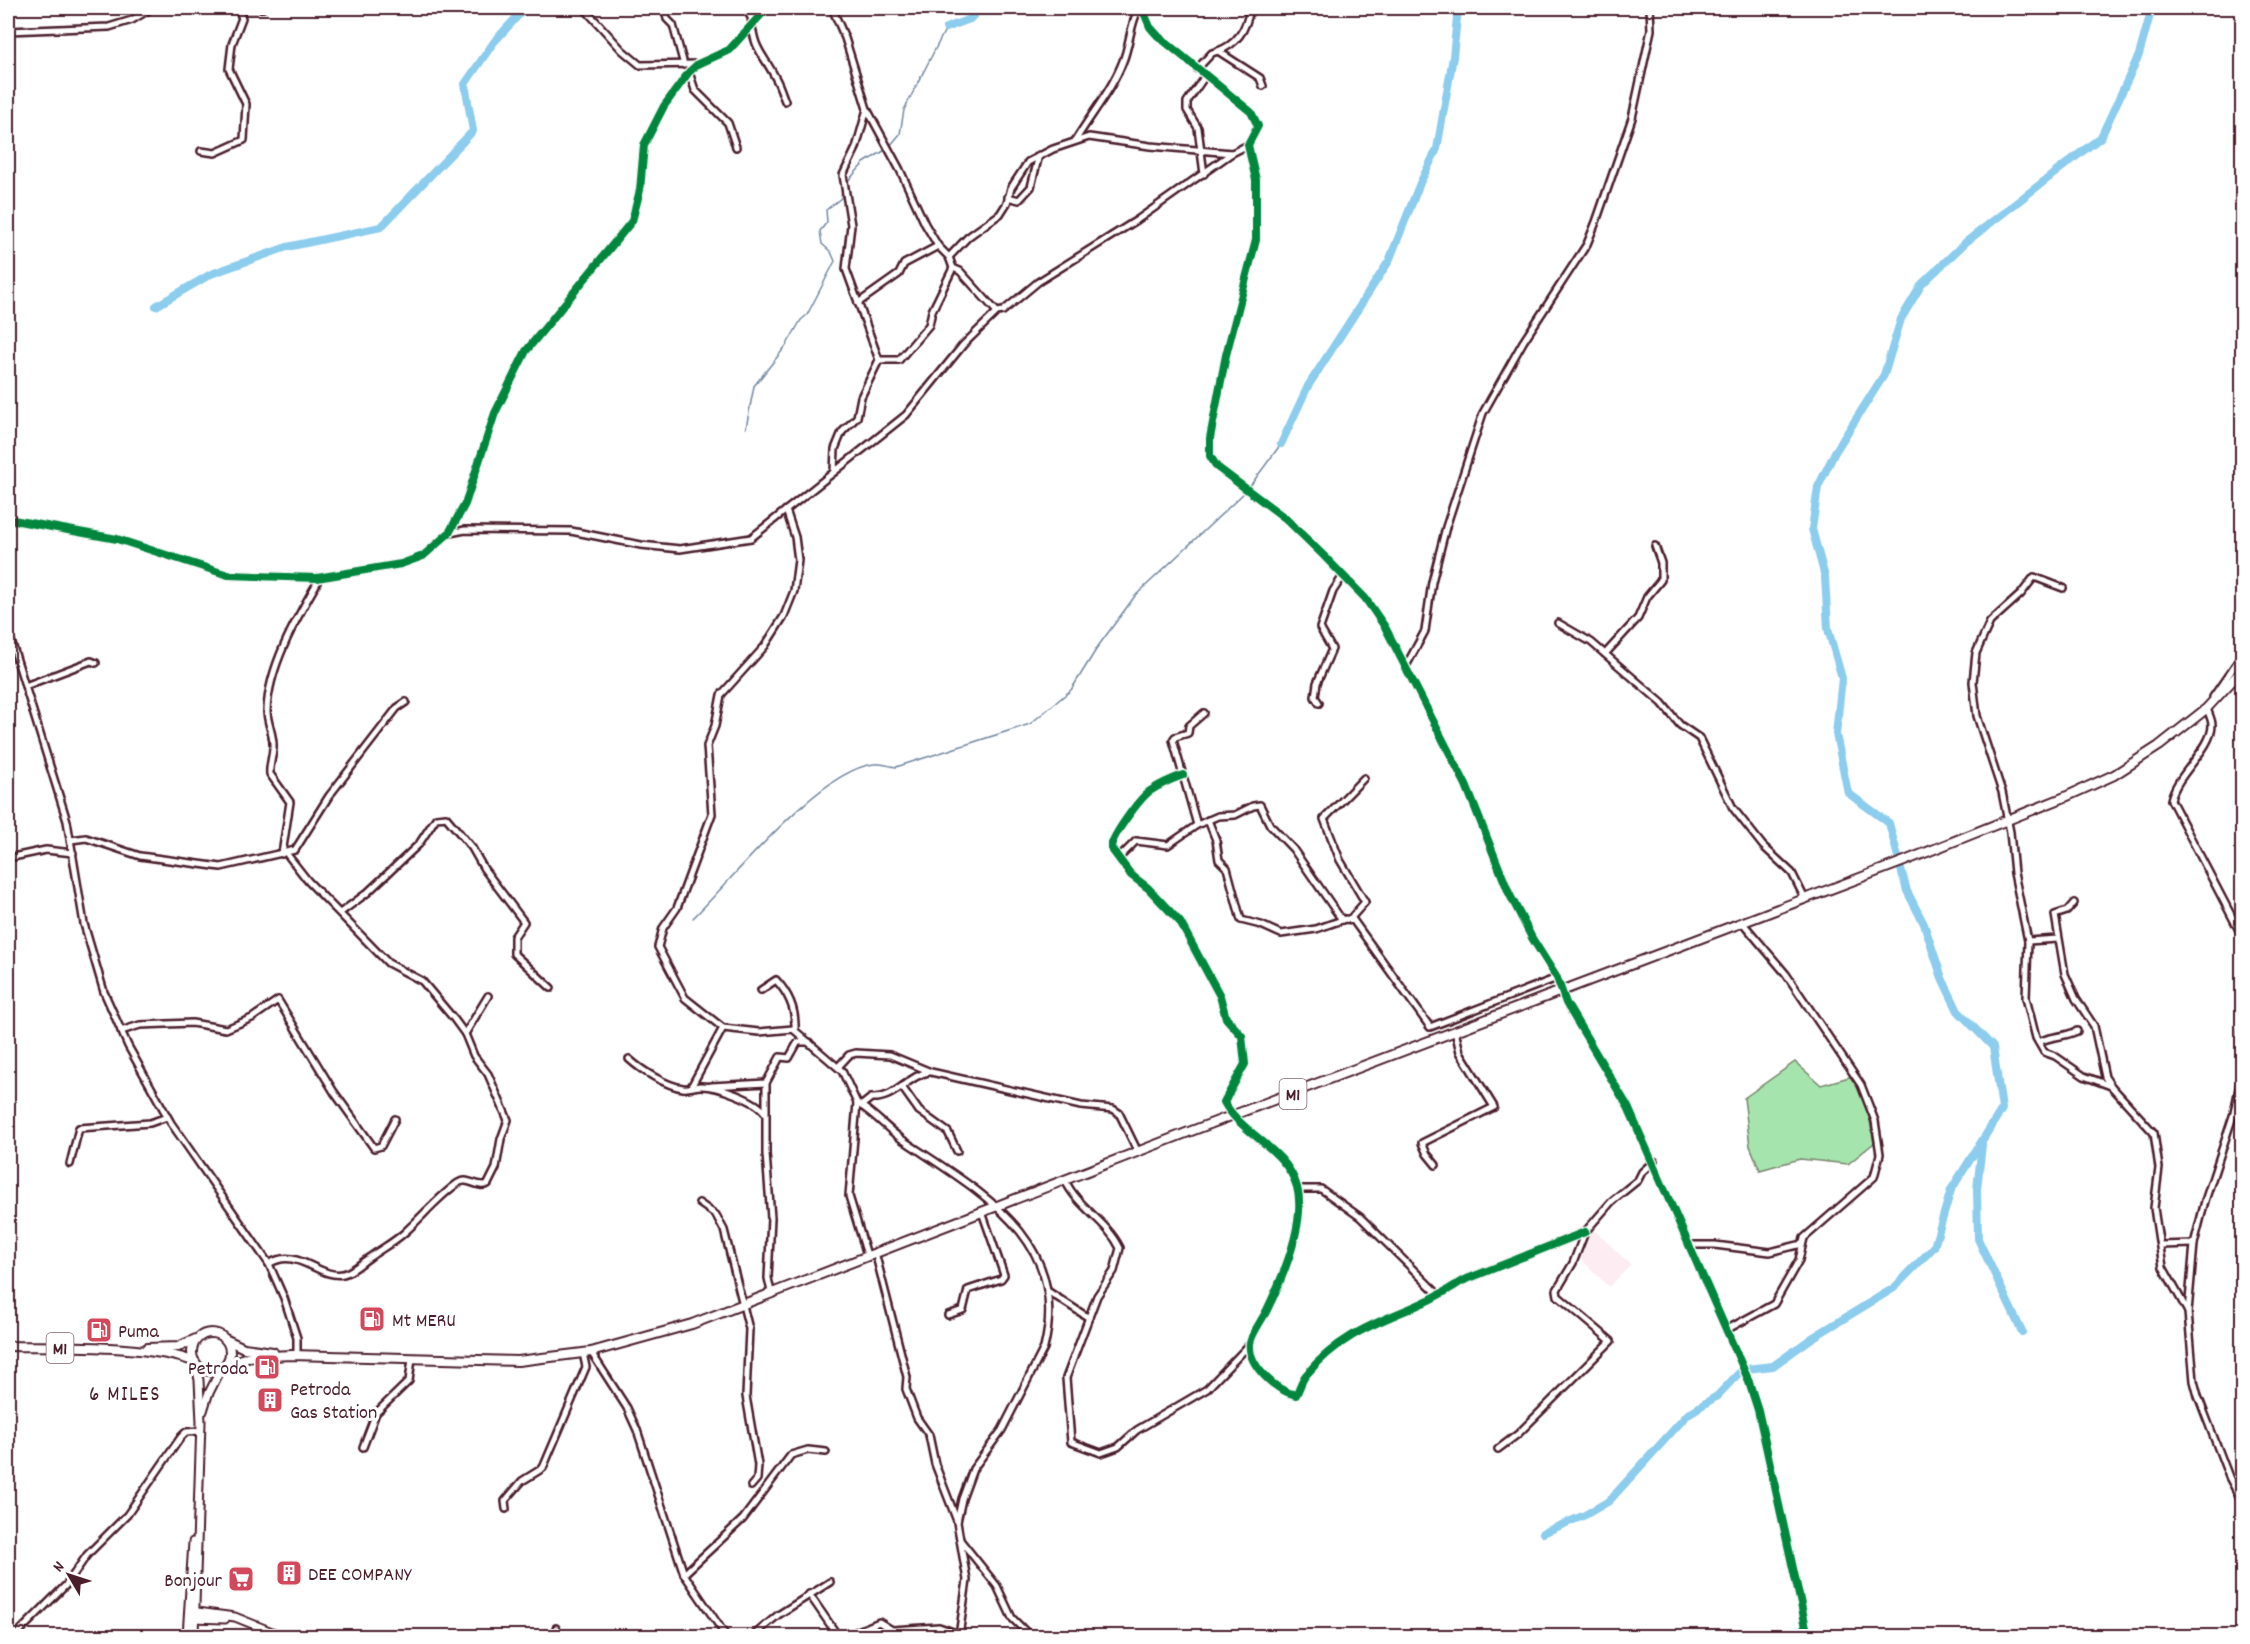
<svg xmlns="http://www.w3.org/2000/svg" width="2250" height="1644" font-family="Dekko,sans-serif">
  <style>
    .built { fill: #fdecf2 }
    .green { fill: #a5e5ad; stroke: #78826c; stroke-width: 1.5 }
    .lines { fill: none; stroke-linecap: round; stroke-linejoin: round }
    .stream { stroke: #72879f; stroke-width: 1.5 }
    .river { stroke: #8ccced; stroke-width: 8 }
    .minor-casing { stroke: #4a1f2b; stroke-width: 10 }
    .major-casing { stroke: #4a1f2b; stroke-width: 11 }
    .highway-casing { stroke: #4a1f2b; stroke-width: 12 }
    .minor { stroke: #fff; stroke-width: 5 }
    .major { stroke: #fff; stroke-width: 7 }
    .highway { stroke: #fff; stroke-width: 8 }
    .cycleway-casing { stroke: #fff; stroke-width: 11 }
    .cycleway { stroke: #00873e; stroke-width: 8 }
    .labels { text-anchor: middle; stroke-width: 6; stroke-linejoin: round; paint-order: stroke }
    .shield { fill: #fff; stroke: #80626b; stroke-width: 1.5 }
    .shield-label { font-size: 18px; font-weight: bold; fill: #4a1f2b }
    .poi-label { font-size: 20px; fill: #4a1f2b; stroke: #fff; text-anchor: start }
    .neighbourhood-label { font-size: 21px; letter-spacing: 1.5px; fill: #4a1f2b; stroke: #fff }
  </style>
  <rect width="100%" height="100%" fill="#fff"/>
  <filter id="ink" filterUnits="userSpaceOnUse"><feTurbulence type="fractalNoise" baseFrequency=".0167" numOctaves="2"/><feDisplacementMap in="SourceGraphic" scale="12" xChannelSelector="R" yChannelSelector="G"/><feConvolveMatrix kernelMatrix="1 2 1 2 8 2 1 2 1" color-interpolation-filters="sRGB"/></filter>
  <g filter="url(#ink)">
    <polygon class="built" points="1592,1228 1631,1265 1609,1287 1578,1256 1585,1236"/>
    <polygon class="green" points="1795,1062 1821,1085 1853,1076 1867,1105 1874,1143 1848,1164 1800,1159 1760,1170 1750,1146 1744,1098"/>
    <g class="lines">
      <g class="stream">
        <polyline points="890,146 900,134 904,110 946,28"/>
        <polyline points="847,182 864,163 887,149"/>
        <polyline points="746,428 754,386 786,346 801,320 807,315 835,261 831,252 822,244 820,231 827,222 826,210 841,198 842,188"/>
        <polyline points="1250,486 1281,444"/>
        <path d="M693 918C733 879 819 770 874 764 880 763 889 766 896 767L1030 724 1071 690 1099 645 1135 596 1245 492"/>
      </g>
      <g class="river">
        <polyline points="946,28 970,19 980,8"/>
        <polyline points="156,306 211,274 287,247 381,227 473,131 465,84 494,42 525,8"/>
        <polyline points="1281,444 1308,386 1389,261 1420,183 1437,149 1453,57 1458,8"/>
        <polyline points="1898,857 1889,823 1848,793 1836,734 1842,678 1828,629 1825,577 1812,529 1818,487 1835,452 1884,375 1901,319 1922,284 1966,242 2101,137 2139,55 2152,8"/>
        <polyline points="1982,1145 1977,1189 1978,1239 2022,1332"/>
        <polyline points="1746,1369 1773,1366 1812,1338 1894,1288 1934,1247 1951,1190 2002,1109 1993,1047 1958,1011 1942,978 1924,924 1907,891 1901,869"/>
        <polyline points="1543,1533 1585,1515 1609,1501 1688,1414 1717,1396 1741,1371"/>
      </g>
      <g class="minor-casing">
        <g id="minor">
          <polyline points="229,8 263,8"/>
          <polyline points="584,8 622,50 640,65 698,64"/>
          <polyline points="665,8 667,19 673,25 684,65"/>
          <path d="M744 8 751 17C754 52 762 51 776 79 780 86 782 94 785 101"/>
          <polyline points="832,8 845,38 867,109 900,170 925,224 938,246 949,257 953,268 960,271 997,312"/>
          <polyline points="1142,8 1150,27 1158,36 1251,112 1258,126 1248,145 1256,180 1256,240 1226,355 1210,438 1210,456 1217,467 1285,518 1323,555 1365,598 1385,627 1466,785 1509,893 1532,938 1557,978 1566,1003 1628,1107 1748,1379 1758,1410 1808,1636"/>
          <polyline points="8,31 109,27 132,20 152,8"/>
          <path d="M1218 51C1238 44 1247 27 1250 8"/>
          <polyline points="1197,69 1212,53 1218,51 1260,78 1263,86"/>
          <polyline points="689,72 695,90 728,123 736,147"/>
          <path d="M1075 141C1091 114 1112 90 1123 61 1130 44 1130 24 1139 8"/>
          <polyline points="201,151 215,153 244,140 246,104 229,69 232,44 242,18 238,9"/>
          <polyline points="1204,174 1198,128 1187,110 1187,102 1205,76"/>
          <polyline points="1008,197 1019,200 1031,187 1039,155"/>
          <polyline points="949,257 968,237 1000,214 1007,203 1011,188 1028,162 1053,149 1089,137 1150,146 1232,153"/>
          <polyline points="858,303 899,274 904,264 938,246"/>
          <polyline points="879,360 899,360 929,325 932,311 953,268"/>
          <polyline points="834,472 835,449 842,432 857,417 861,397 879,360 846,269 851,225 843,175 856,148 867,109"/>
          <polyline points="786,510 795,537 798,560 794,591 784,616 765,646 721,695 715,726 707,746 712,814 677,908 663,928 658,947 685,998 723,1028 759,1032 793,1029 842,1071 857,1103 849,1196 867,1255"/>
          <polyline points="8,519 117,539 228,575 317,578 401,564 423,556 449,533 465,504 495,413 526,351 632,221 640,190 644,145 664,106 689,72 698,64 729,50 767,8"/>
          <polyline points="450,533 465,530 571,531 641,545 680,549 751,538 906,415 963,345 997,312 1003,311 1038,282 1137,220 1232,153 1248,145"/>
          <polyline points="2063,588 2034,577 2021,594 1990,622 1976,653 1973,682 1977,716 2002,792 2010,832 2014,873 2028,941 2026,998 2036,1038 2044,1052 2055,1056 2084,1076 2111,1086 2154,1133 2159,1168 2154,1208 2163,1267 2188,1312"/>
          <polyline points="1558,623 1591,642 1662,703 1680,725 1699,738 1733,808 1763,846 1792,873 1804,897"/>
          <polyline points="8,631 67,821 84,924 104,992 128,1046 171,1123 269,1264 284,1298 297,1338 297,1355"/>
          <polyline points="1605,654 1638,618 1647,597 1661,580 1661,563 1655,546"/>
          <polyline points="1406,666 1425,631 1432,582 1446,527 1483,413 1523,342 1587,244 1596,222 1632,118 1651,30 1650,8"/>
          <polyline points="25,686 91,661 96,663"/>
          <polyline points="2213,697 2242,655"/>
          <polyline points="1319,703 1315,697 1317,683 1332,649 1320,628 1333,591 1343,576"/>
          <path d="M2207 708C2208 713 2212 719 2212 725 2212 749 2176 774 2171 800L2242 936"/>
          <path d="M1183 775C1172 779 1160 784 1150 791 1140 798 1111 837 1111 848L1131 875 1148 888 1180 922 1220 996 1226 1018 1242 1036 1245 1064 1224 1102C1241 1134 1286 1148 1297 1187 1307 1223 1282 1279 1267 1310 1262 1320 1252 1333 1250 1343 1247 1365 1276 1391 1296 1395 1300 1388 1301 1381 1306 1375 1354 1318 1406 1319 1462 1281L1585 1232"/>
          <polyline points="1208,820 1216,840 1219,860 1227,868 1241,920 1261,925 1281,934 1316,929 1345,919 1353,920 1430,1027 1557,978"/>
          <polyline points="1197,825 1218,816 1235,815 1253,806 1260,805 1270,825 1293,849 1342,920"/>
          <polyline points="71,840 86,838 140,856 221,867 295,850 329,796 397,708 406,702"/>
          <path d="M282 854 290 802 270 774C269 765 273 756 273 747 274 735 267 723 267 711 268 668 296 619 317 583V578"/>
          <polyline points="8,858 46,850 73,853"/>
          <polyline points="1119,858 1136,841 1168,845 1197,825 1173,740 1175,737 1188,733 1189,726 1204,713"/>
          <polyline points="2074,903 2067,911 2055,915 2065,974 2076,999 2094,1026 2105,1077 2111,1086"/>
          <polyline points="340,913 367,893 419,844 436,818 446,817 472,848 484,869 524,922 514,937 514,954 551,988"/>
          <polyline points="1350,919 1365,902 1340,860 1324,819 1364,778"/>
          <polyline points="2028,941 2058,939"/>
          <path d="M761 990 776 980C789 994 796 1010 795 1029"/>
          <polyline points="2242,1029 2241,1078 2234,1113 2205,1201 2194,1244 2188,1312 2194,1381 2198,1396 2229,1477 2242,1501"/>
          <polyline points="121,1031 140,1025 192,1023 226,1029 252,1018 278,1000 334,1092 374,1148 381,1146 395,1119"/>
          <polyline points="465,1034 488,996"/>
          <path d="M2039 1042C2053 1035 2062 1038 2077 1031"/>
          <path d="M629 1059C641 1070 666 1086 683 1088 689 1089 695 1086 701 1086 717 1086 757 1100 765 1113"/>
          <polyline points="838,1067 849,1055 856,1053 890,1055 931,1072 1081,1106 1113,1109 1119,1113 1138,1152"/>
          <polyline points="711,1086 766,1083"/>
          <polyline points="691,1087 723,1028"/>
          <polyline points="902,1087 919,1111 948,1132 957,1151"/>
          <path d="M857 1103C874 1113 887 1129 903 1140 980 1192 1071 1239 1044 1348L1002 1430 973 1469 962 1499 957 1522 967 1580 959 1636"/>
          <path d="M861 1106 871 1098C895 1100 908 1075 929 1072"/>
          <polyline points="70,1164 79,1128 150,1123 167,1117"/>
          <polyline points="1436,1165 1427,1154 1422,1143 1494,1107 1460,1052 1455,1031"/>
          <path d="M1065 1180C1077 1207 1107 1221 1120 1248L1114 1271 1097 1296 1066 1378 1071 1442 1101 1453 1118 1447 1137 1430 1207 1389 1250 1344"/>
          <polyline points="1298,1189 1321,1189 1360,1217 1439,1295"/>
          <polyline points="699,1203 716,1215 724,1230 749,1329 746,1396 758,1465 757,1479 751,1486"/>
          <polyline points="1691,1245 1715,1245 1770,1252 1802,1244"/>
          <polyline points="2160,1245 2194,1244"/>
          <polyline points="875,1252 907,1377 906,1389 917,1418 929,1435 935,1464 957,1521"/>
          <path d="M269 1264C297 1246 319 1279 343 1274 353 1272 362 1262 370 1257 381 1249 394 1242 404 1233 423 1216 438 1197 458 1183 468 1176 477 1189 488 1184L496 1168 501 1139 508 1120 488 1074 474 1056 465 1034 454 1019 422 981 388 963 308 881 286 853"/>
          <polyline points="771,1292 768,1278 771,1218 766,1154 766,1083 780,1057 789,1058 798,1042 809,1042"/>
          <polyline points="1049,1292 1089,1318"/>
          <polyline points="948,1315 963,1310 968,1290 1001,1279 1004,1275 982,1212"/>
          <polyline points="1726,1330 1774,1304 1799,1260 1804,1238 1874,1177 1880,1154 1875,1121 1861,1085 1786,974 1742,922"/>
          <polyline points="591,1352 627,1408 637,1430 684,1574 726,1636"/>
          <polyline points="363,1447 376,1413 409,1381 412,1359"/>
          <polyline points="1498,1449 1518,1434 1611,1341 1558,1296 1557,1290 1573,1263 1585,1232 1612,1201 1638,1180 1642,1172 1654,1161"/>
          <polyline points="506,1509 505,1501 522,1481 543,1468 586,1367 583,1353"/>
          <polyline points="961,1541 997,1586 1012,1618 1030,1636"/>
          <polyline points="684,1574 743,1519 791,1455 808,1450 826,1452"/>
          <polyline points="809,1594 838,1636"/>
          <polyline points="556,1628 559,1636"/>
          <polyline points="15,1636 67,1584 87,1555 127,1515 181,1437 186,1432 200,1431"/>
          <polyline points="753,1636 778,1615 830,1582"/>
          <polyline points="846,1636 879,1622 892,1630 939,1627 959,1634"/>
        </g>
      </g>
      <g class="major-casing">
        <g id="major">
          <polyline points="203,1411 208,1395 222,1367"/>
          <polyline points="190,1611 235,1617 282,1636"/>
          <polyline points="191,1618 225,1619"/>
          <polyline points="187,1636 193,1542"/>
          <polyline points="194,1636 201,1422 199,1380 195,1362"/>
        </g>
      </g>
      <g class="highway-casing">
        <g id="highway">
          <circle cx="211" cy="1352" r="19"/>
          <polyline points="227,1340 244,1348 273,1352"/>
          <path d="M8 1346C57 1347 152 1344 195 1362"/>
          <polyline points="147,1348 178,1347 196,1339"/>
          <polyline points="222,1367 247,1357 292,1355 518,1361 591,1352 692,1324 1186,1133 1902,862 2065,797 2114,775 2159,746 2206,709 2242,670"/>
        </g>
      </g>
      <use href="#minor" class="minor"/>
      <use href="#major" class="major"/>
      <use href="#highway" class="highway"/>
      <g class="cycleway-casing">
        <g id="cycleway">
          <polyline points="1142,8 1150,27 1158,36 1251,112 1258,126 1248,145 1256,180 1256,240 1226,355 1210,438 1210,456 1217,467 1285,518 1323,555 1365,598 1385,627 1466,785 1509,893 1532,938 1557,978 1566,1003 1628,1107 1748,1379 1758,1410 1808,1636"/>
          <polyline points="8,519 117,539 228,575 317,578 401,564 423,556 449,533 465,504 495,413 526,351 632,221 640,190 644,145 664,106 689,72 698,64 729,50 767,8"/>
          <path d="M1183 775C1172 779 1160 784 1150 791 1140 798 1111 837 1111 848L1131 875 1148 888 1180 922 1220 996 1226 1018 1242 1036 1245 1064 1224 1102C1241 1134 1286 1148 1297 1187 1307 1223 1282 1279 1267 1310 1262 1320 1252 1333 1250 1343 1247 1365 1276 1391 1296 1395 1300 1388 1301 1381 1306 1375 1354 1318 1406 1319 1462 1281L1585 1232"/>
        </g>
      </g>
      <use href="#cycleway" class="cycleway"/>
    </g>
  </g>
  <defs>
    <g id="fuel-square" transform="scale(1.35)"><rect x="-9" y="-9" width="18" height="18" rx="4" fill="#d1495b" stroke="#fff"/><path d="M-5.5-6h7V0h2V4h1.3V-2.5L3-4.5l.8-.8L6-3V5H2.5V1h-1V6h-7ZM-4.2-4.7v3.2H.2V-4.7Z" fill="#fff"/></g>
    <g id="building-square" transform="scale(1.35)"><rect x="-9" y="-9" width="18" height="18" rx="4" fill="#d1495b" stroke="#fff"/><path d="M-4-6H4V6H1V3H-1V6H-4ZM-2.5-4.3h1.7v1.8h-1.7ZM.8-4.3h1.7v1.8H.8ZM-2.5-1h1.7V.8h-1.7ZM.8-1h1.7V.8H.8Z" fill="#fff"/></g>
    <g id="supermarket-square" transform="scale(1.35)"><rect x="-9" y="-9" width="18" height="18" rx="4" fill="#d1495b" stroke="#fff"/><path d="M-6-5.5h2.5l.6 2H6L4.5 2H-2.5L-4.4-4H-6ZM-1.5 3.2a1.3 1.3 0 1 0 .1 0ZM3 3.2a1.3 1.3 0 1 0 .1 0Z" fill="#fff"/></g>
  </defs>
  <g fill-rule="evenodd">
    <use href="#fuel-square" x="372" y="1319"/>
    <use href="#fuel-square" x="99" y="1330"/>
    <use href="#fuel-square" x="267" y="1367"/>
    <use href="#building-square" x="270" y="1400"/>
    <use href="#building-square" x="289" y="1573"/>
    <use href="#supermarket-square" x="241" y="1579"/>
  </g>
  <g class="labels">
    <g class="shield">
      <rect x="1279.5" y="1079" width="27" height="30" rx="4.5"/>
      <rect x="46.5" y="1333" width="27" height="30" rx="4.5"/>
    </g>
    <g class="shield-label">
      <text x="1293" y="1100">M1</text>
      <text x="60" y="1354">M1</text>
    </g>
    <g class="poi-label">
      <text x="392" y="1326">Mt MERU</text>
      <text x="118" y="1337">Puma</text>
      <text x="248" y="1374" text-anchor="end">Petroda</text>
      <text x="290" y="1395">Petroda<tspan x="290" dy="23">Gas Station</tspan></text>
      <text x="308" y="1580">DEE COMPANY</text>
      <text x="222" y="1586" text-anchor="end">Bonjour</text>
    </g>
    <g class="neighbourhood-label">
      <text x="125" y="1400">6 MILES</text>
    </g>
  </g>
  <rect width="2250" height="1644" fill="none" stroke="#fff" stroke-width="30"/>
  <rect x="15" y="15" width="2220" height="1614" fill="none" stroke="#4a1f2b" stroke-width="2" filter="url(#ink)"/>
  <g transform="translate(69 1575) rotate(309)" stroke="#ffffff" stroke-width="4.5" paint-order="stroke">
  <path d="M0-4.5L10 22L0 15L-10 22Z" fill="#4a1f2b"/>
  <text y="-9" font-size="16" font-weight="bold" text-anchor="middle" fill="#4a1f2b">N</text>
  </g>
</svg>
